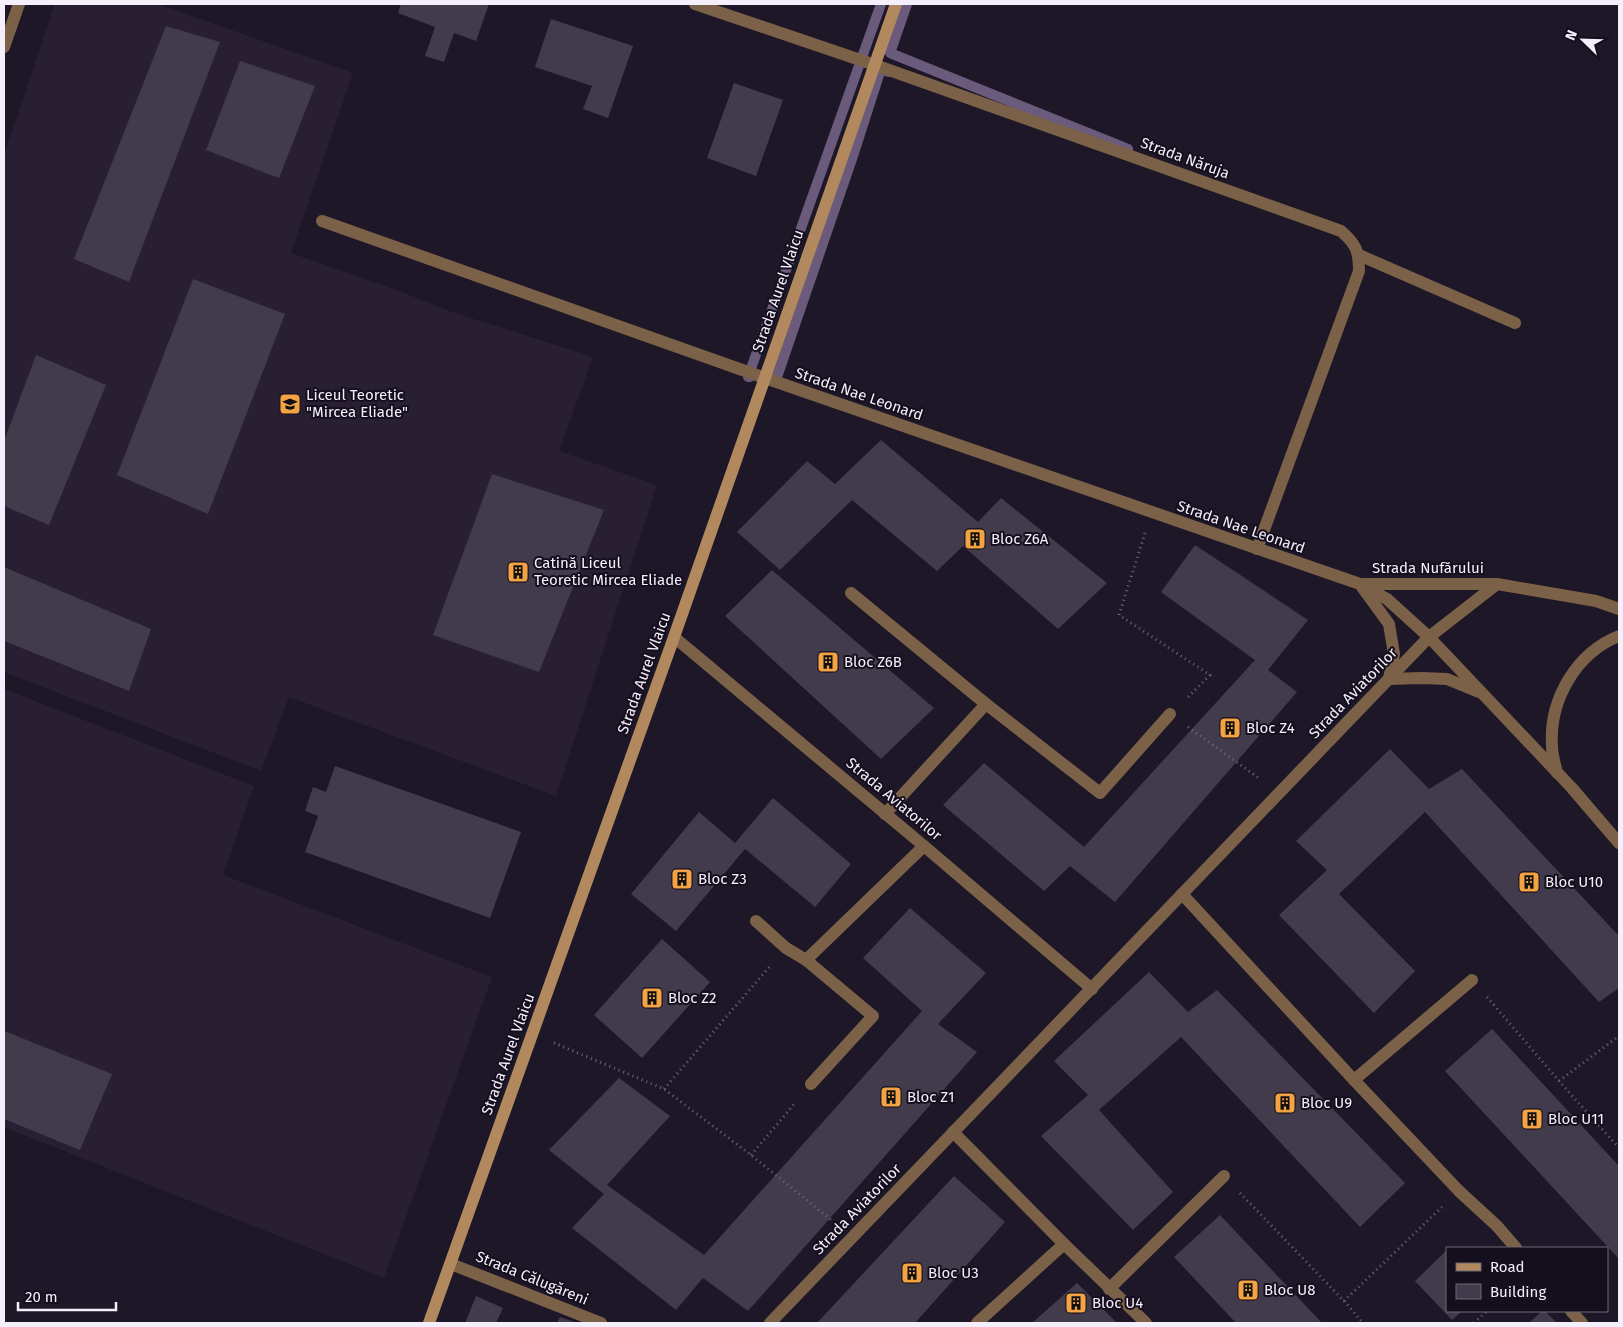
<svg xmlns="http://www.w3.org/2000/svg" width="1623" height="1327" font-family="'Fira Sans',sans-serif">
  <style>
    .built { fill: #281f33 }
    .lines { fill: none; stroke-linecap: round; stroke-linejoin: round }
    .stream { stroke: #6a5b7c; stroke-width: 10 }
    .building { fill: #423b4c }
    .path { stroke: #6e6876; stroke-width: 3; stroke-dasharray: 1 4; stroke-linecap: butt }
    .service { stroke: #7b6147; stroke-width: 12 }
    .minor { stroke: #7b6147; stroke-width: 12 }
    .tertiary { stroke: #7b6147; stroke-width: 12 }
    .secondary { stroke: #b2895e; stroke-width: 12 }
    .labels { text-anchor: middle; stroke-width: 4; stroke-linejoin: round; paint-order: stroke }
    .street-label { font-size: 15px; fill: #f4effa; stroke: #150e1d }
    .poi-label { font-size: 15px; fill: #f4effa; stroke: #150e1d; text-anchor: start }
  </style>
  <rect width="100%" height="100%" fill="#1e1727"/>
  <g class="built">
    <polygon points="55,4 158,4 353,73 291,253 402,292 452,312 593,357 559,451 657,485 556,796 289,697 261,771 4,672 4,155"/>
    <polygon points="4,689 254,786 223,875 492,977 384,1278 4,1127"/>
  </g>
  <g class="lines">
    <g class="stream">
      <polyline points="907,4 890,53 1128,149"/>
      <polyline points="750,377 748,377 881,4"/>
      <polyline points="767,379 776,380 853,156 881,69 889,72"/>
    </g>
  </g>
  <g class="building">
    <polygon points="401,4 489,4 476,41 454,33 444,62 425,56 435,27 398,13"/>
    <polygon points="551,19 633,46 608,118 583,109 592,86 535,67"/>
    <polygon points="166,26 220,42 129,282 74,259"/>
    <polygon points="240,61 315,86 279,178 206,150"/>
    <polygon points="734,83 783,100 756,176 707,158"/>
    <polygon points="193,279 285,314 208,514 117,475"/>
    <polygon points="36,355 106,385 49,525 4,506 4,441"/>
    <polygon points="881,440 978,522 1001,498 1107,583 1058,629 963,546 937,571 852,500 780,570 737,532 807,461 835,484"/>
    <polygon points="492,474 604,510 539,672 433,635"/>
    <polygon points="1195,545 1308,620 1268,670 1297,692 1115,902 1070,866 1044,891 943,805 984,763 1084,847 1255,660 1161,592"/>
    <polygon points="4,567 151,629 129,691 4,641"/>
    <polygon points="772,570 934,708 881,759 725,616"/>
    <polygon points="1390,749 1429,789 1462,769 1619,936 1619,988 1599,1002 1425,812 1339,894 1415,971 1374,1013 1279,915 1327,870 1296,841"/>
    <polygon points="335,766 521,832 490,918 305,852 318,816 305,811 313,787 326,792"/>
    <polygon points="773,798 851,864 815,907 745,849 676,931 631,894 699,812 735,843"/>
    <polygon points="910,908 986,973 938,1024 977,1052 748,1311 703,1278 676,1310 572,1228 604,1194 549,1150 619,1078 670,1116 607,1185 704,1255 922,1011 863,958"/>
    <polygon points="662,939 710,982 642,1058 594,1015"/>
    <polygon points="1149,972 1188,1012 1217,990 1405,1183 1360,1227 1181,1037 1099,1110 1173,1192 1133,1230 1041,1136 1088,1095 1054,1061"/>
    <polygon points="1492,1029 1619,1166 1619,1259 1445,1071"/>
    <polygon points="4,1031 112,1074 80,1150 4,1119"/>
    <polygon points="954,1176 1005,1222 915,1323 817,1323"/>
    <polygon points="1220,1215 1322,1323 1236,1323 1174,1257"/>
    <polygon points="1447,1250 1447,1311 1462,1311 1452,1320 1415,1281"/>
    <polygon points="1077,1283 1117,1323 1032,1323"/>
    <polygon points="476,1296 503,1308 496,1323 465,1323"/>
    <polygon points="1542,1311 1545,1311 1557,1323 1529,1323"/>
    <polygon points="560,1317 577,1323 557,1323"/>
  </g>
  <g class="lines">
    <g class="path">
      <polyline points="1145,533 1119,615 1210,675 1186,699"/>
      <polyline points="1188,727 1260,779"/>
      <polyline points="1487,997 1559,1081 1619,1148"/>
      <polyline points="554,1043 664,1089 751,1155 835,1223"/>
      <polyline points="1559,1081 1619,1036"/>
      <polyline points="664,1089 771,965"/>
      <polyline points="751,1155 796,1102"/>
      <polyline points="1240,1193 1344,1301 1363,1323"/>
      <polyline points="1344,1301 1442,1207"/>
      <polyline points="1474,1323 1487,1311"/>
    </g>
    <g class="service">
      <polyline points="1359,255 1515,323"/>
      <polyline points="851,593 986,704 885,814"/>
      <polyline points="674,637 924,846 1092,989"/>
      <polyline points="986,704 1100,793 1170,714"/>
      <polyline points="1182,894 1354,1080 1459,1191 1497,1226 1516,1248"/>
      <polyline points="756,921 786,948 806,960"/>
      <polyline points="1354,1080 1472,980"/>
      <polyline points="811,1084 873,1016 806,960 924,846"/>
      <polyline points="953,1132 1064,1244 1146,1323"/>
      <polyline points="1109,1289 1224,1176"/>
      <polyline points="1571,1311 1582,1323"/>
      <polyline points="977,1323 1064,1244"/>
    </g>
    <g class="minor">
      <path d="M695 4 875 65 1341 231C1356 244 1359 251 1359 271L1257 549"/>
      <polyline points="322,221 765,378"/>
      <polyline points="1360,584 1497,584 1596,601 1619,609"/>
      <polyline points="451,1264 601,1323"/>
      <polyline points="770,1323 1429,637 1497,584"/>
    </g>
    <g class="tertiary">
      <polyline points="4,47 19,4"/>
      <polyline points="765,378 1360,584 1387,599 1429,637 1571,787 1619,843"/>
      <polyline points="1362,587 1389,624 1394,654 1389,679 1422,678 1447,679 1479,692"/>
      <path d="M1557 773C1555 764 1552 755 1552 746 1549 700 1576 653 1619 636"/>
    </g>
    <polyline class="secondary" points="429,1323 674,637 896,4"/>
  </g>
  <defs>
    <g id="university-square" transform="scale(1.125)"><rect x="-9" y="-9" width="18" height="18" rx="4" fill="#f4a344" stroke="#150e1d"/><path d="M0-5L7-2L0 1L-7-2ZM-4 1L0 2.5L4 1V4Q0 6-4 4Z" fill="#111"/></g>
    <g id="building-square" transform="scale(1.125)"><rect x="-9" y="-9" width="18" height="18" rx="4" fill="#f4a344" stroke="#150e1d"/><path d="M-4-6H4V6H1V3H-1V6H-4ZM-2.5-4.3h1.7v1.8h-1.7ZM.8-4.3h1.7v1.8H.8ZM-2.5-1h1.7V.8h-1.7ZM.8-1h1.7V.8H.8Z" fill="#111"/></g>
  </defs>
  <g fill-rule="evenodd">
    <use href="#university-square" x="290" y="404"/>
    <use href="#building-square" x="975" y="539"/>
    <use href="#building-square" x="518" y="572"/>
    <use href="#building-square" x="828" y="662"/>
    <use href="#building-square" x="1230" y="728"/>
    <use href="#building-square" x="682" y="879"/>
    <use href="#building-square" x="1529" y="882"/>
    <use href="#building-square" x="652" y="998"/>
    <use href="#building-square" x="891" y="1097"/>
    <use href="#building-square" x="1285" y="1103"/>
    <use href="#building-square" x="1532" y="1119"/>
    <use href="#building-square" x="912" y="1273"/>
    <use href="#building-square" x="1248" y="1290"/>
    <use href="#building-square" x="1076" y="1303"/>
  </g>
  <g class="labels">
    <g class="street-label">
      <text transform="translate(1185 158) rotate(20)" y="5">Strada Năruja</text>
      <text transform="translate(778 291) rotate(-71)" y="5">Strada Aurel Vlaicu</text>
      <text transform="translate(859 394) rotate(19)" y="5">Strada Nae Leonard</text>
      <text transform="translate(1241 527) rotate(19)" y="5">Strada Nae Leonard</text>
      <text x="1428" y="573">Strada Nufărului</text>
      <text transform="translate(644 673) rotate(-70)" y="5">Strada Aurel Vlaicu</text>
      <text transform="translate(1353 693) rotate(-46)" y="5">Strada Aviatorilor</text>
      <text transform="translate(894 799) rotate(40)" y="5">Strada Aviatorilor</text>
      <text transform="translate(508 1054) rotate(-70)" y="5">Strada Aurel Vlaicu</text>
      <text transform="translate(857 1209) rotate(-46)" y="5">Strada Aviatorilor</text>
      <text transform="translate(532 1278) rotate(22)" y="5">Strada Călugăreni</text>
    </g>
    <g class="poi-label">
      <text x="306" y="400">Liceul Teoretic<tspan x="306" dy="17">"Mircea Eliade"</tspan></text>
      <text x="991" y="544">Bloc Z6A</text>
      <text x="534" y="568">Catină Liceul<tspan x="534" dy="17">Teoretic Mircea Eliade</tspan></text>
      <text x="844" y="667">Bloc Z6B</text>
      <text x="1246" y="733">Bloc Z4</text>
      <text x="698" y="884">Bloc Z3</text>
      <text x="1545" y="887">Bloc U10</text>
      <text x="668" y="1003">Bloc Z2</text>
      <text x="907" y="1102">Bloc Z1</text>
      <text x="1301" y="1108">Bloc U9</text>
      <text x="1548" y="1124">Bloc U11</text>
      <text x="928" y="1278">Bloc U3</text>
      <text x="1264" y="1295">Bloc U8</text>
      <text x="1092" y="1308">Bloc U4</text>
    </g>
  </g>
  <rect width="1623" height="1327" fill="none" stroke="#f4effa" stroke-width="10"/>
  <rect x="1446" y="1247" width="162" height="65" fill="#150e1d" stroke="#6e6875"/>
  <rect x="1456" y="1263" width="25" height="8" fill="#b2895e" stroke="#6e6875"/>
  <text x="1490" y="1272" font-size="15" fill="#f4effa">Road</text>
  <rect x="1456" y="1284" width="25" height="15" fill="#423b4c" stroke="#6e6875"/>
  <text x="1490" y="1297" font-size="15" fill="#f4effa">Building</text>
  <g transform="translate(1583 40) rotate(293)" stroke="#150e1d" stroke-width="4" paint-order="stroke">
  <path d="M0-4L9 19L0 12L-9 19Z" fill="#f4effa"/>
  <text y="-8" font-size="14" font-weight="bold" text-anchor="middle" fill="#f4effa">N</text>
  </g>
  <path d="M18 1302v8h98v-8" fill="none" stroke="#f4effa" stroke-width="2.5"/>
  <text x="25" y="1302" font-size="15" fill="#f4effa" stroke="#150e1d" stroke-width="4" paint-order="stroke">20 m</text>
</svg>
